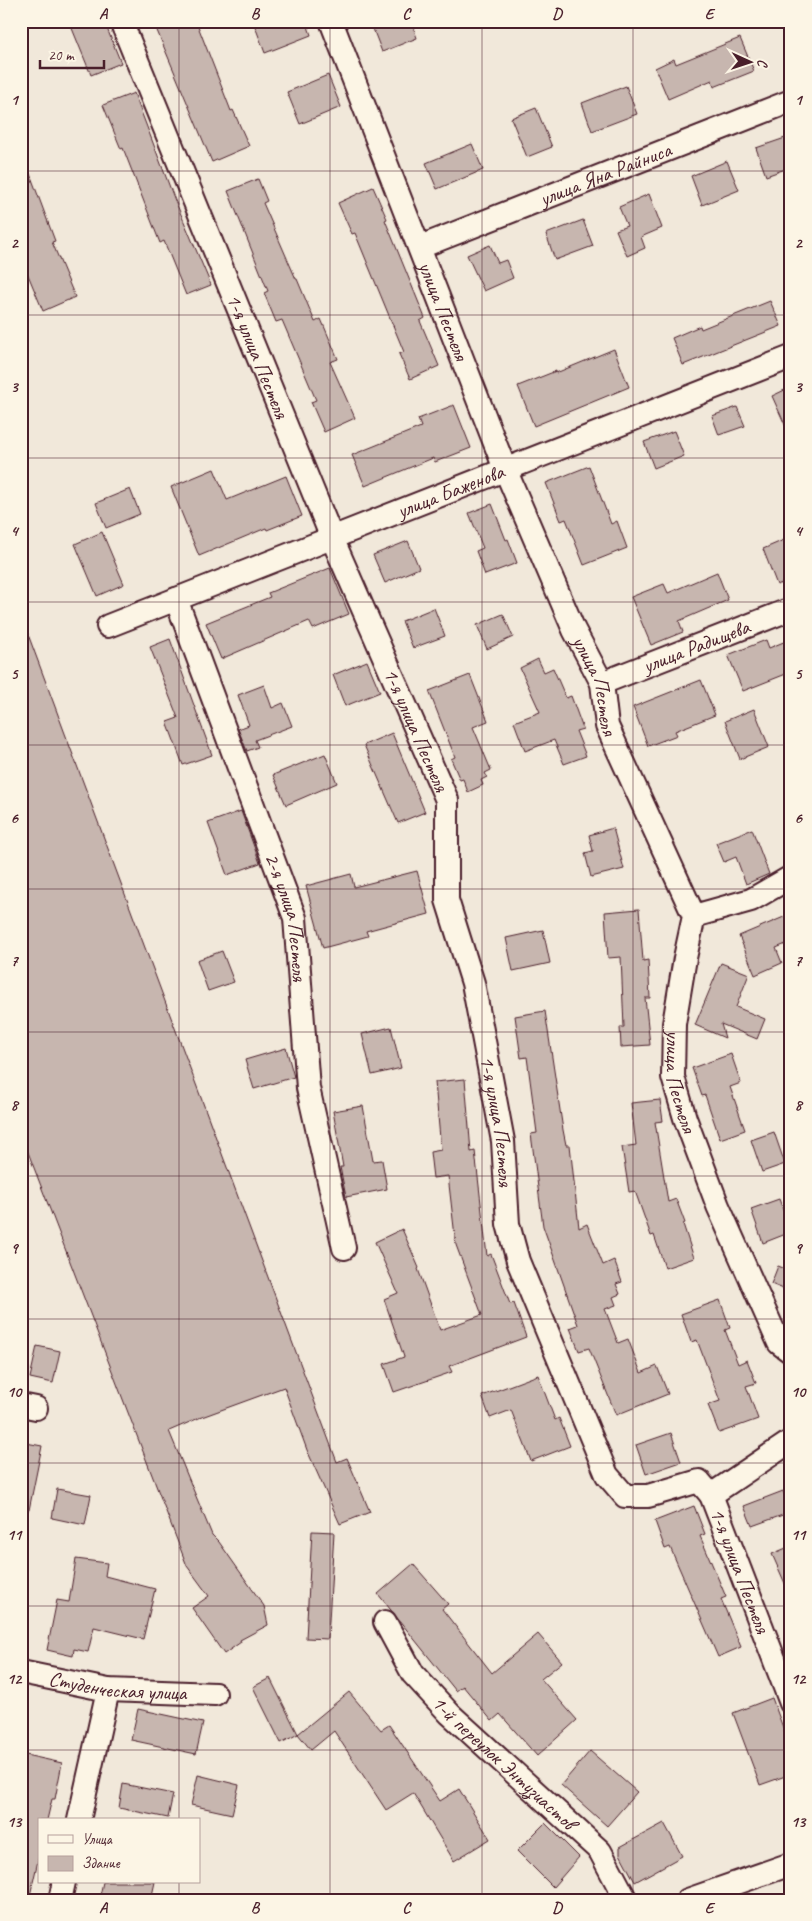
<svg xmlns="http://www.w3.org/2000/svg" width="812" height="1921" font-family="Caveat,sans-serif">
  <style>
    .building { fill: #c7b6af; stroke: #4a1f2b }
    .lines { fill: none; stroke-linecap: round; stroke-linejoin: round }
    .minor-casing { stroke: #4a1f2b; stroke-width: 26 }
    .minor { stroke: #fcf5e5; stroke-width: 22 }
    .grid { fill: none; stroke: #4a1f2b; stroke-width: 1; stroke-opacity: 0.55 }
    .labels { text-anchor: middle; stroke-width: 4; stroke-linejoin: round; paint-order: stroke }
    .street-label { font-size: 21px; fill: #4a1f2b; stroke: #fcf5e5 }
    .neatline { fill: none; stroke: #4a1f2b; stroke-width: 2 }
    .grid-label { font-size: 16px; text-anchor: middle; font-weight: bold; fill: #4a1f2b }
  </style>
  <rect width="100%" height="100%" fill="#f1e8da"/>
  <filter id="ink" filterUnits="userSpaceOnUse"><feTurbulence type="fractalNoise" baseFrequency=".02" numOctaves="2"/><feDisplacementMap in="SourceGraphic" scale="10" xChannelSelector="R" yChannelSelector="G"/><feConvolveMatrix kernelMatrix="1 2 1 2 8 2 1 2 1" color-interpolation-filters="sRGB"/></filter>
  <g filter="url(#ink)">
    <g class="building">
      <polygon points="69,21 104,21 121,63 91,75"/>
      <polygon points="153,21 196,21 231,111 233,110 249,146 212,162"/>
      <polygon points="253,21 306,21 311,35 265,53"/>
      <polygon points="370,21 411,21 417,38 382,52"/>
      <polygon points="740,38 754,71 714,87 712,80 668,99 655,68 674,59 676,64"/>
      <polygon points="328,75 341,107 300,124 287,92"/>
      <polygon points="626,86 637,114 592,131 582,103"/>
      <polygon points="134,93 174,198 211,285 186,295 164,241 160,243 123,148 121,149 103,105"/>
      <polygon points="536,108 552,147 527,157 511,118"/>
      <polygon points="791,136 791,167 766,176 756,148"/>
      <polygon points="472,144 483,170 437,189 426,163"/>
      <polygon points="21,155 23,155 55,241 52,242 75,297 43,311 21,258"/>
      <polygon points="727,161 739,190 702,205 691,176"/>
      <polygon points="258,179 267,201 263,203 296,279 297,279 315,322 321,319 338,359 330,362 355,418 324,432 311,402 316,400 282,320 276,322 264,293 268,291 228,191"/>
      <polygon points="373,187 387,219 385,220 425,318 420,321 439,366 410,379 399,354 404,352 355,233 352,234 338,203"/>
      <polygon points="649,194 662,228 641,237 645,248 627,256 616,230 627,226 619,207"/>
      <polygon points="583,220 593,246 555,260 546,234"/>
      <polygon points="490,245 498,263 506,260 513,278 484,291 467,255"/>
      <polygon points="770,301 781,326 683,365 672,338 700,326 701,329"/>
      <polygon points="614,349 629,387 534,426 518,386 556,371 556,373"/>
      <polygon points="791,387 791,438 772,396"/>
      <polygon points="454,405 471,448 435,462 433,458 365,486 352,455 421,427 418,419"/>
      <polygon points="737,407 745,426 719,435 712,416"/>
      <polygon points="674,431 684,456 654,468 644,442"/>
      <polygon points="589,466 611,524 617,521 627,548 584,565 566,519 561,521 546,483"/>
      <polygon points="214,469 227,500 286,476 302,516 267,530 266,528 199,556 171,487"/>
      <polygon points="130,489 140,514 106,528 96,503"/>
      <polygon points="492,504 506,540 508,539 517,563 485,575 476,551 483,548 469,513"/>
      <polygon points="102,532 124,584 97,596 75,544"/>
      <polygon points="791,537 791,579 777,585 763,549"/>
      <polygon points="408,541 419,568 385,583 373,555"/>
      <polygon points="330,568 349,614 313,629 309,621 221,659 206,623 270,597 268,593"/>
      <polygon points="717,572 728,600 679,621 683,632 651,645 631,597 664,584 668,593"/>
      <polygon points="434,608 445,636 413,648 402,621"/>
      <polygon points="503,614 513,637 487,649 477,625"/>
      <polygon points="23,621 337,1462 347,1458 370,1512 340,1524 307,1450 284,1387 199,1418 169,1431 212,1535 219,1542 264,1606 268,1625 240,1640 241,1642 224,1654 192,1608 209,1596 187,1566 21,1134 21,622"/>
      <polygon points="170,639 212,755 183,765 167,722 178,718 150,647"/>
      <polygon points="791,639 791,672 743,691 728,655 766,640 769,648"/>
      <polygon points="538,659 544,672 553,668 566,698 571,696 583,729 576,731 586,756 564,764 554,740 525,751 514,722 540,712 520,668"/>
      <polygon points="367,661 380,692 345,706 333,675"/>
      <polygon points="470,675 488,721 473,727 491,770 485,773 487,777 481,780 483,785 468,792 463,779 460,780 451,759 455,757 429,691"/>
      <polygon points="701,680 715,715 675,731 677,735 648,746 633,707"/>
      <polygon points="264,685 272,708 283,703 292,726 255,740 258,747 247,751 238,729 249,725 238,695"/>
      <polygon points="754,709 769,747 740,759 725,721"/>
      <polygon points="392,733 425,812 398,823 364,745"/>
      <polygon points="325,754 337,783 286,805 273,775"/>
      <polygon points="241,811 260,863 227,875 208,823"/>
      <polygon points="613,828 624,869 591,877 585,853 593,851 589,835"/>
      <polygon points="752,829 769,874 746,884 736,857 724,862 716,843"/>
      <polygon points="417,871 429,914 366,931 368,936 323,948 306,886 351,874 354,887"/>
      <polygon points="639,909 643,961 648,960 650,998 645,998 650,1045 621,1047 620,1027 624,1027 621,957 608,958 605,912"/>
      <polygon points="791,914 791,942 776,948 782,963 755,975 739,936"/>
      <polygon points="543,930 550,963 513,971 506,938"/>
      <polygon points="222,951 234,982 208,991 197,960"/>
      <polygon points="721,963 749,974 736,1007 765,1019 757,1039 721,1024 725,1038 695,1025"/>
      <polygon points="545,1011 563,1130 566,1145 570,1145 579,1228 587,1224 603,1265 614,1260 622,1282 616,1284 620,1294 613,1297 616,1305 605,1309 618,1343 628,1339 641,1373 657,1366 668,1394 616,1415 589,1348 579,1351 570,1328 578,1325 543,1226 531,1134 537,1133 527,1057 521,1058 515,1016"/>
      <polygon points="391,1027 401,1068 372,1075 362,1034"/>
      <polygon points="286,1048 294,1077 254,1089 245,1060"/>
      <polygon points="731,1054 741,1083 730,1087 745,1130 720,1139 705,1095 702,1096 692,1068"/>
      <polygon points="465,1079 471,1152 475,1151 487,1256 491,1254 510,1304 514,1303 526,1337 449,1366 452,1372 394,1392 384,1364 404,1357 384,1299 398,1293 375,1242 402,1229 419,1268 418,1269 440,1330 482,1315 456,1245 448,1176 433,1178 430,1152 441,1150 435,1082"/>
      <polygon points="660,1100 663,1121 655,1122 668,1202 676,1199 685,1223 683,1224 694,1258 665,1268 654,1235 651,1236 635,1191 629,1192 622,1147 636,1145 631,1103"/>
      <polygon points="363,1106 373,1161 382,1160 387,1189 346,1197 340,1167 343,1167 333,1111"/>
      <polygon points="774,1132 785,1164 762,1172 751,1140"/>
      <polygon points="779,1199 791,1232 763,1243 751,1209"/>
      <polygon points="778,1266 791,1271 791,1292 771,1284"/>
      <polygon points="720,1300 730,1328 725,1330 738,1364 747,1360 756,1383 746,1386 758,1419 719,1433 708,1405 720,1401 697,1340 691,1342 681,1314"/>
      <polygon points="37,1346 60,1351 53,1383 30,1378"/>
      <polygon points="538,1375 555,1420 559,1418 570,1446 531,1461 511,1410 490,1418 482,1396"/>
      <polygon points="671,1433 681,1462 646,1474 636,1445"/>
      <polygon points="21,1442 42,1446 29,1510 21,1509"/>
      <polygon points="57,1489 91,1495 85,1525 52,1518"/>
      <polygon points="783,1491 791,1512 752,1526 744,1506"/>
      <polygon points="694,1506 705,1534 700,1536 726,1597 721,1599 741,1647 718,1657 670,1547 665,1549 655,1521"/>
      <polygon points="312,1531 334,1532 328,1639 306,1638"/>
      <polygon points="791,1546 791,1597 772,1554"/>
      <polygon points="76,1559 107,1563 105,1576 155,1589 143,1639 94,1627 88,1652 74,1649 73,1656 47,1650 57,1600 69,1602"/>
      <polygon points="413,1564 448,1604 442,1609 492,1673 538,1634 562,1662 541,1679 577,1720 537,1756 500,1714 492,1721 463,1686 456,1691 378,1594"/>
      <polygon points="270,1678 298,1734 281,1743 253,1687"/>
      <polygon points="349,1692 381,1730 389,1725 440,1801 459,1789 490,1839 454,1861 413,1793 386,1810 334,1731 311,1750 298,1734"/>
      <polygon points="772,1698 791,1749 791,1774 760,1785 733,1713"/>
      <polygon points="138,1709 203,1723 196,1754 131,1740"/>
      <polygon points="590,1751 637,1792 607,1826 561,1785"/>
      <polygon points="21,1754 62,1763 55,1799 52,1799 47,1820 39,1820 39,1856 29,1900 21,1900"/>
      <polygon points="198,1775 239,1785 232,1814 191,1805"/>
      <polygon points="123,1784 173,1794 168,1818 119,1808"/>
      <polygon points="545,1823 579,1857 553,1887 517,1851"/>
      <polygon points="664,1823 682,1856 635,1882 620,1854 620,1847"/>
      <polygon points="103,1882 155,1882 151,1900 99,1900"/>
    </g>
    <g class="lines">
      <g class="minor-casing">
        <g id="minor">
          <path id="s1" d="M121 21 332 538 447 800V900L473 983 503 1141 508 1224 518 1261 607 1475 625 1496H648L699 1481 711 1495 791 1441"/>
          <path id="s2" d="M331 21 505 469 574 630 602 683 607 726 694 916 685 958 674 1024 673 1077 685 1118 718 1206 779 1343 791 1352"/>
          <path id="s3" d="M420 247 791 101"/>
          <path id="s4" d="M176 599 295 918 308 1088 344 1248"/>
          <path id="s5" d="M108 626 791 357"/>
          <path id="s6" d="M602 683 791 609"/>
          <polyline points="694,916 751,900 791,877"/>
          <polyline points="21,1405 36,1408"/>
          <path id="s7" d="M711 1495 791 1703"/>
          <path id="s8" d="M385 1622 413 1674 450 1714 600 1851 626 1900"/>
          <path id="s9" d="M21 1672 108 1690 215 1694"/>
          <polyline points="79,1820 108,1690"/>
          <polyline points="60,1900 64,1882"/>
          <polyline points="688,1900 791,1864"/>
        </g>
      </g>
      <use href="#minor" class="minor"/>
    </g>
  </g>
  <path class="grid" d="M179 21V1820M330 21V1900M482 21V1900M633 21V1900M21 171H791M21 315H791M21 458H791M21 602H791M21 745H791M21 889H791M21 1032H791M21 1176H791M21 1319H791M21 1463H791M21 1606H791M21 1750H791M179 1882V1900"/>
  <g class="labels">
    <g class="street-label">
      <text dy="7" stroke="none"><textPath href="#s3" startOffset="199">улица Яна Райниса</textPath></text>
      <text dy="7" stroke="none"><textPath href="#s2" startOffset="311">улица Пестеля</textPath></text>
      <text dy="7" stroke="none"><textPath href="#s1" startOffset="362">1-я улица Пестеля</textPath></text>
      <text dy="7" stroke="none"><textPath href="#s5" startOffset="368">улица Баженова</textPath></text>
      <text dy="7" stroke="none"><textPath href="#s6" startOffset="101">улица Радищева</textPath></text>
      <text dy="7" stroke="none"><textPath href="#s2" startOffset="716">улица Пестеля</textPath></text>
      <text dy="7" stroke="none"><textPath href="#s1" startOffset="768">1-я улица Пестеля</textPath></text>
      <text dy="7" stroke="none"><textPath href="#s4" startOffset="338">2-я улица Пестеля</textPath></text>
      <text dy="7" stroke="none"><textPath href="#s2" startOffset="1136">улица Пестеля</textPath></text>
      <text dy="7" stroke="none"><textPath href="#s1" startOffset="1172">1-я улица Пестеля</textPath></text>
      <text dy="7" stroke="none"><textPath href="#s7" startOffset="81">1-я улица Пестеля</textPath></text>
      <text dy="7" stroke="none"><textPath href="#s9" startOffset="98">Студенческая улица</textPath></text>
      <text dy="7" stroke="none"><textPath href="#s8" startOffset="186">1-й переулок Энтузиастов</textPath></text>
    </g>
  </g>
  <rect width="812" height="1921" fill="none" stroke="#fcf5e5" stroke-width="55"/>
  <rect x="38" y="1818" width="162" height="65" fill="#fcf5e5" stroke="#b59f9b"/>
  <rect x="48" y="1835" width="25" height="8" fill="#fcf5e5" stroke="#b59f9b"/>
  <text x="82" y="1844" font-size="15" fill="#4a1f2b">Улица</text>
  <rect x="48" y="1856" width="25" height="15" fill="#c7b6af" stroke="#b59f9b"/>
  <text x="82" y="1868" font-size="15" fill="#4a1f2b">Здание</text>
  <g transform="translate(750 62) rotate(93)" stroke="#fcf5e5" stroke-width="4" paint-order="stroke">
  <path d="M0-4L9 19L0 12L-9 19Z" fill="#4a1f2b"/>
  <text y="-8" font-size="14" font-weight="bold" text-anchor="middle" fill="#4a1f2b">С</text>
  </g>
  <path d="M40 60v8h64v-8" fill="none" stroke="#4a1f2b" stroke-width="2.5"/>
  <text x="48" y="60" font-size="15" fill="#4a1f2b" stroke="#fcf5e5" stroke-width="4" paint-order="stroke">20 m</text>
  <rect x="28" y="28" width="756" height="1866" class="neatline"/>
  <g class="grid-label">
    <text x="103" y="19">A</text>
    <text x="255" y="19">B</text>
    <text x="406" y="19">C</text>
    <text x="557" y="19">D</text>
    <text x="709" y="19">E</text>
    <text x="14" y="105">1</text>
    <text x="798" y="105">1</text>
    <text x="14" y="248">2</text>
    <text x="798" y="248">2</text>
    <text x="14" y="392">3</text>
    <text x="798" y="392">3</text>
    <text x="14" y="536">4</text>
    <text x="798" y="536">4</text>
    <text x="14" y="679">5</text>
    <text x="798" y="679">5</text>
    <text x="14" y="823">6</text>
    <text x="798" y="823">6</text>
    <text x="14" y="966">7</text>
    <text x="798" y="966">7</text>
    <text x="14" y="1110">8</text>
    <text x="798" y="1110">8</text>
    <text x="14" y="1253">9</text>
    <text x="798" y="1253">9</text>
    <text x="14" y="1397">10</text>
    <text x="798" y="1397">10</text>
    <text x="14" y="1540">11</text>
    <text x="798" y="1540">11</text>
    <text x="14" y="1684">12</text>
    <text x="798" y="1684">12</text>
    <text x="14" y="1827">13</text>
    <text x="798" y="1827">13</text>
    <text x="103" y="1913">A</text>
    <text x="255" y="1913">B</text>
    <text x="406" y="1913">C</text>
    <text x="557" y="1913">D</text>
    <text x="709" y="1913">E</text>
  </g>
</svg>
